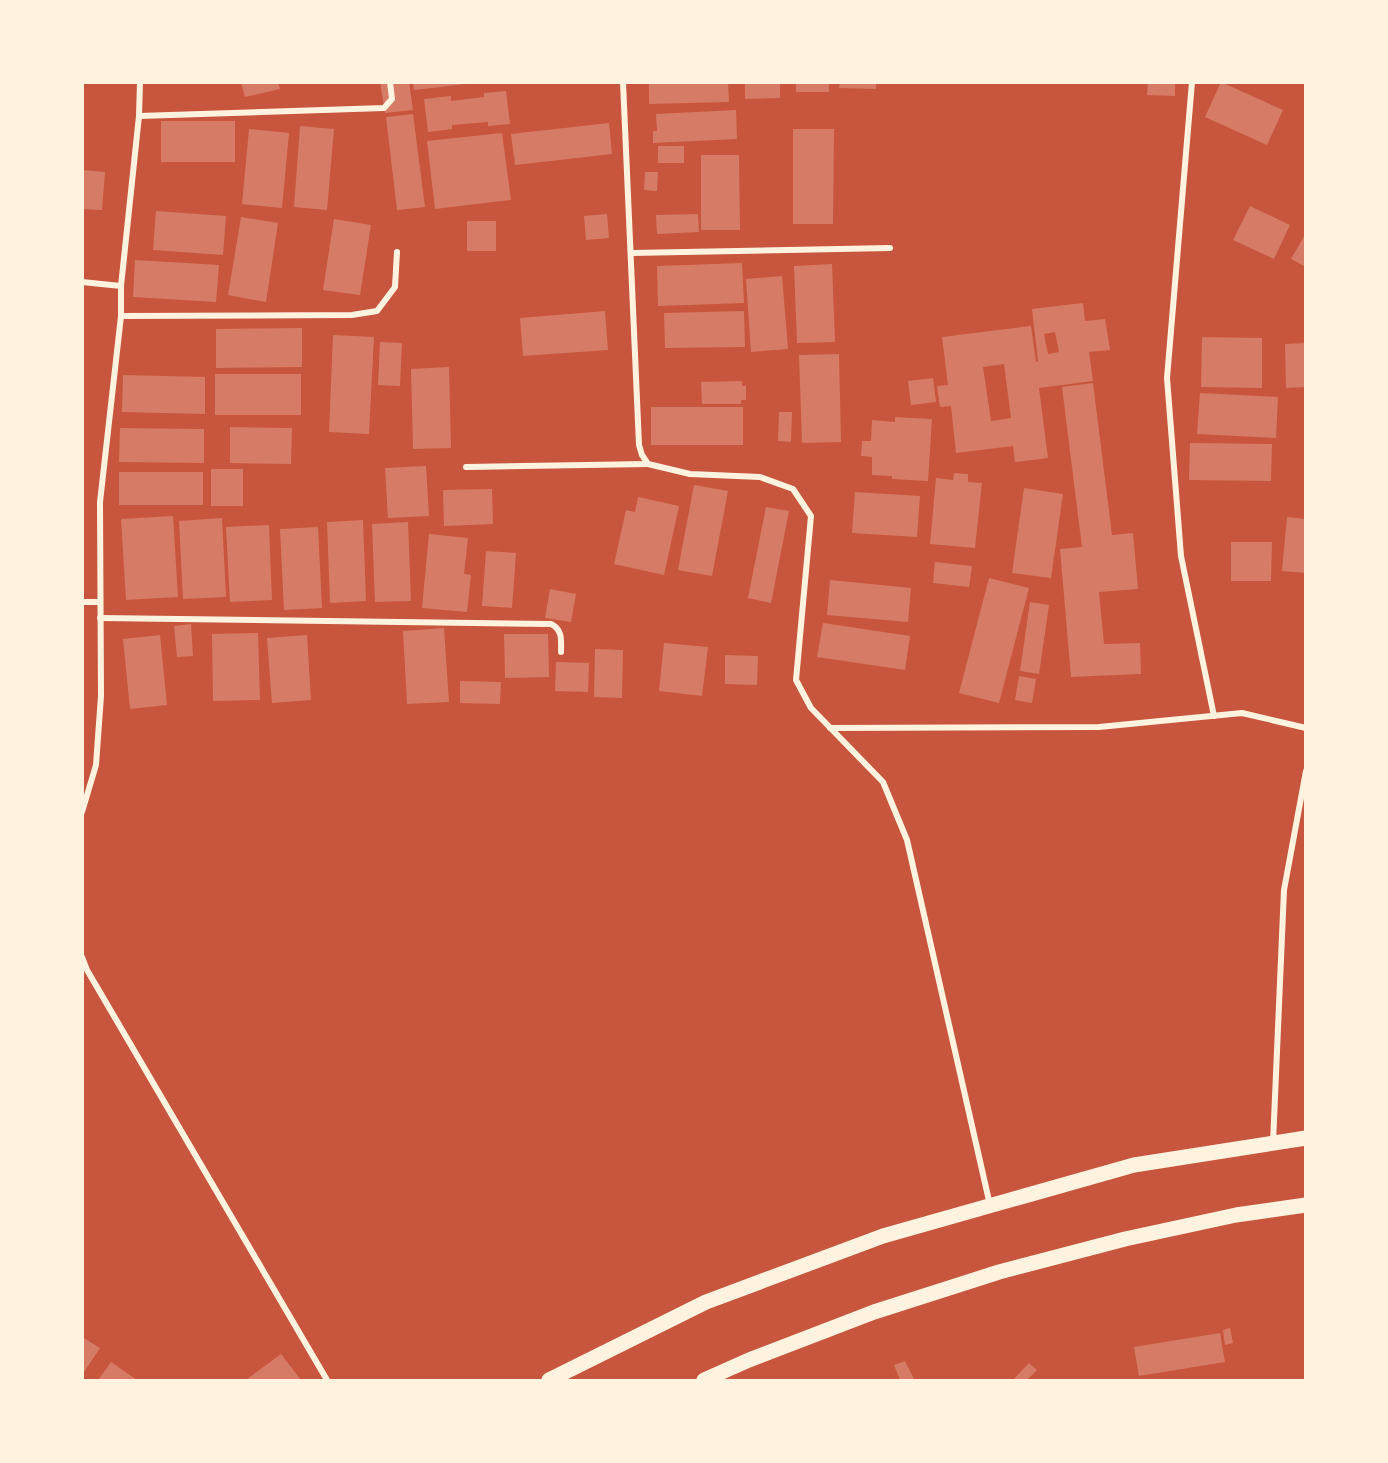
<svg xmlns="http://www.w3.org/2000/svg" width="1388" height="1463" font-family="'Noto Sans',sans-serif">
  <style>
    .building { fill: #d67c66; fill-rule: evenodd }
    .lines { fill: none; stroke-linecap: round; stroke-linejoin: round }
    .minor { stroke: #fff3e0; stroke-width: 6 }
    .primary { stroke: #fff3e0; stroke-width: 15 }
  </style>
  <rect width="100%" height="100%" fill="#c8553d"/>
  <g class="building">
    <polygon points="241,82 278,82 280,89 245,97"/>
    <polygon points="380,82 409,82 413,110 385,113"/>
    <polygon points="413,82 465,82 465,84 414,90"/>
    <polygon points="649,82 728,82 729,102 649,104"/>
    <polygon points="745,82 780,82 780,98 745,99"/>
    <rect x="796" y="82" width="33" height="10"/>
    <polygon points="840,82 876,82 876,89 839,88"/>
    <polygon points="1148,82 1175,82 1175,96 1147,95"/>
    <polygon points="1221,82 1283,110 1267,145 1205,117"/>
    <polygon points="506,91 510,124 488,126 488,122 452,125 452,129 428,132 424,99 451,96 451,101 484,97 484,93"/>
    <polygon points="736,110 737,139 653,143 653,131 657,131 656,114"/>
    <polygon points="413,114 425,207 397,210 386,117"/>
    <rect x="161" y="121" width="74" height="41"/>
    <polygon points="609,123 612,154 515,165 511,134"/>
    <polygon points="300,126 334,129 327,210 294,207"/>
    <polygon points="249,129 289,133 282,208 242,204"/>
    <polygon points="793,129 834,129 833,224 793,224"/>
    <polygon points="502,133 511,200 435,209 427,141"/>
    <rect x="658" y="146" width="26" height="17"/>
    <polygon points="701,155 739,155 740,230 701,230"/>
    <polygon points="82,170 105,172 102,210 82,209"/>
    <polygon points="645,172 658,172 657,191 644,190"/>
    <polygon points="1250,206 1290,225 1274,259 1233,240"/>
    <polygon points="156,211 226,216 223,255 153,250"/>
    <polygon points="607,214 609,238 586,240 584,216"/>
    <polygon points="698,214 699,232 657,234 656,215"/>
    <polygon points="241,217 278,223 266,302 228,295"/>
    <polygon points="334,219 371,225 360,295 323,290"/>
    <rect x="467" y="221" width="29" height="30"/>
    <polygon points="1306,233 1306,267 1291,259"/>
    <polygon points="135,260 219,265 216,302 133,297"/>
    <polygon points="742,263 744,303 658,306 657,266"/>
    <polygon points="832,264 835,342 797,343 794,266"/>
    <polygon points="782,276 788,349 751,352 746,279"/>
    <path d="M1083 303 1085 321 1105 319 1110 350 1089 352 1093 381 1039 388 1048 458 1015 462 1013 446 956 453 951 406 940 407 937 386 948 385 942 337 1031 326 1036 362 1038 361 1032 309ZM1055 332 1059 352 1048 354 1044 334ZM1004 364 1011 418 991 421 983 367Z"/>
    <polygon points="605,311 608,350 523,356 520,318"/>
    <polygon points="744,311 745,347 665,348 664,313"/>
    <polygon points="302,328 302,367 216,368 216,329"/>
    <polygon points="333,335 374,337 369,434 329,432"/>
    <polygon points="1202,337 1262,338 1262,388 1201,387"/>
    <polygon points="380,342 402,343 400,386 378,385"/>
    <polygon points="1306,343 1306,387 1286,388 1285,344"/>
    <polygon points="839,354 841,442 802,443 799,355"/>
    <polygon points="449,367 451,448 413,449 411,369"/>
    <rect x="215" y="374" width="86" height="41"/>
    <polygon points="123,375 205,377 205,414 122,412"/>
    <polygon points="933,378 936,402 911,405 908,381"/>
    <polygon points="742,381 742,386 746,386 746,400 741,400 741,404 702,404 701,382"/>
    <polygon points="1093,383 1112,535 1133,533 1138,589 1099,592 1104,644 1140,643 1141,674 1071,677 1060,549 1082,547 1062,387"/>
    <polygon points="1200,393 1278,397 1276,438 1197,434"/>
    <rect x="651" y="407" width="92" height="38"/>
    <polygon points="779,412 792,412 791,442 778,441"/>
    <polygon points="895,417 932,419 928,481 892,479 892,476 872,475 872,457 861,456 862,441 871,441 872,420 895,422"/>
    <polygon points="230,427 292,428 291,464 230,463"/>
    <polygon points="120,428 204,429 204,463 119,462"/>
    <polygon points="1190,443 1272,444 1271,481 1189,480"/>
    <polygon points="426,466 429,516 388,518 385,468"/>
    <rect x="211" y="469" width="32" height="37"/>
    <rect x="119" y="472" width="84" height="33"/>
    <polygon points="954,473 968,474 968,482 982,483 975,548 930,544 936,478 953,480"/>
    <polygon points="694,485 728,491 712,576 678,570"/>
    <polygon points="1024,488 1063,494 1051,578 1012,573"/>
    <polygon points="492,489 493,524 444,526 443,490"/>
    <polygon points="855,492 920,496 917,537 852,533"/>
    <polygon points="638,497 679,506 664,575 614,564 626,510 635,512"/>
    <polygon points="766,507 789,511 771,603 748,598"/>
    <polygon points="173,516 178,597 126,600 121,519"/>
    <polygon points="1287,517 1306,519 1306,573 1282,571"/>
    <polygon points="222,518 226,597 183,599 179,521"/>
    <polygon points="363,520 366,601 330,603 327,522"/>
    <polygon points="408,522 411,601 375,602 372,524"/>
    <polygon points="269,525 272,600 230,602 226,527"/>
    <polygon points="318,527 322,608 284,610 280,529"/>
    <polygon points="429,534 468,538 464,574 471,575 467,612 422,608"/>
    <polygon points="1231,542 1272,542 1271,581 1231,581"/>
    <polygon points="486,551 516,553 512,608 482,606"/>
    <polygon points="935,562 972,566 969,587 933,583"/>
    <polygon points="989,578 1029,588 999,703 959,693"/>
    <polygon points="830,580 911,588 908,622 827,615"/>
    <polygon points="550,589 576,594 571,622 545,618"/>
    <polygon points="1030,602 1049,605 1039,674 1020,671"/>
    <polygon points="823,623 910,636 905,670 817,657"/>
    <polygon points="191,624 193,656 177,657 174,626"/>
    <polygon points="444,628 449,702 407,704 403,631"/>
    <polygon points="258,633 260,700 213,701 212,634"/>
    <polygon points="504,634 548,634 549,677 505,678"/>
    <polygon points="160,635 167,705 130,709 123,639"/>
    <polygon points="307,635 311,700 272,703 267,638"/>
    <polygon points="664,643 708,647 702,696 659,691"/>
    <polygon points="595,649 623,650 622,698 594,697"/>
    <polygon points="725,655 758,656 757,685 725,684"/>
    <polygon points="556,662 589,663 588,692 555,691"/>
    <polygon points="1019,676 1036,679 1032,703 1015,700"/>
    <polygon points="460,681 501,682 500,704 460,703"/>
    <polygon points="1230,1328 1233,1343 1225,1345 1223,1330"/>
    <polygon points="1220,1333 1225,1362 1139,1376 1134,1347"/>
    <polygon points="82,1337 100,1348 82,1375"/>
    <polygon points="281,1354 301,1380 246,1380"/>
    <polygon points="905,1361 914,1379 911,1380 900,1380 894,1365"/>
    <polygon points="111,1362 137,1380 98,1380"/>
    <polygon points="1029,1363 1037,1370 1027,1380 1013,1380"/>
  </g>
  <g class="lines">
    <g class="minor">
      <polyline points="623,82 639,445 642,455 648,464 690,474 760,477 793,489 811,516 796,680 811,708 883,782 907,840 990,1205"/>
      <polyline points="1192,82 1167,378 1181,556 1214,716"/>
      <polyline points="139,116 384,108 392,99 390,82"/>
      <polyline points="631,253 890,248"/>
      <polyline points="82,282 121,286"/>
      <polyline points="121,316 352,315 377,311 395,287 397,252"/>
      <polyline points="466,467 648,464"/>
      <polyline points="82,602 100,602"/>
      <path d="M100 618 551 624C563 630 561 640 561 652"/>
      <polyline points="830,728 1099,727 1242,713 1306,728"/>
      <polyline points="82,812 96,765 101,696 100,502 121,316 121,286 139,116 140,82"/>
      <polyline points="82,957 87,970 327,1380"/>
      <polyline points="1273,1143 1284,890 1306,771"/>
    </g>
    <g class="primary">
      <polyline points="549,1380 706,1302 883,1236 1134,1165 1306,1138"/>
      <polyline points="704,1380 749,1360 874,1312 999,1272 1125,1239 1236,1215 1306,1205"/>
    </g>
  </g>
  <rect width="1388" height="1463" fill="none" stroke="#fff3e0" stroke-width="168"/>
</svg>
